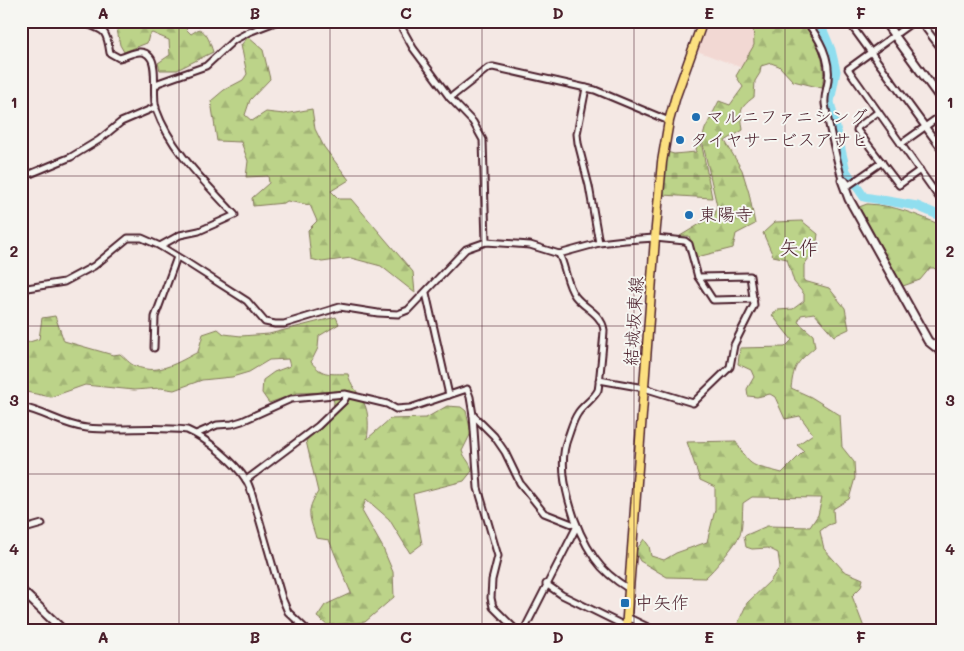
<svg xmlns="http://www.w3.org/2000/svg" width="964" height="651" font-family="Mali,'Klee One',sans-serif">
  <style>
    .built { fill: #f2d8d3 }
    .forest { fill: url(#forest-firs); stroke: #83795a }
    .cemetery { fill: url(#cemetery-stones); stroke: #83795a }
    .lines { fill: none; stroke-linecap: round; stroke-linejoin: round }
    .river { stroke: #90deef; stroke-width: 9 }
    .street-casing { stroke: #4a1f2b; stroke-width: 9 }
    .secondary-casing { stroke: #4a1f2b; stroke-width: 11 }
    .primary-casing { stroke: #4a1f2b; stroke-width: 11 }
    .street { stroke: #f6f6f2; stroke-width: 5 }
    .secondary { stroke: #f6f6f2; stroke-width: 7 }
    .primary { stroke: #fce080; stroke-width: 8 }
    .grid { fill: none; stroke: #4a1f2b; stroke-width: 1; stroke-opacity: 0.55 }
    .poi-dot { fill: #1f6fb2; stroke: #f6f6f2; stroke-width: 2 }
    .labels { text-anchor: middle; stroke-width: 4; stroke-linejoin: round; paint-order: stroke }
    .poi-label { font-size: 18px; fill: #4a1f2b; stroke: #f6f6f2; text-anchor: start }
    .street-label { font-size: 18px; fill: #4a1f2b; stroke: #f6f6f2 }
    .quarter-label { font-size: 20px; fill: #4a1f2b; stroke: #f6f6f2 }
    .neatline { fill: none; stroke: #4a1f2b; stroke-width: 2 }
    .grid-label { font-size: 16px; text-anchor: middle; font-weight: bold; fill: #4a1f2b }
  </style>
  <defs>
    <pattern id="forest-firs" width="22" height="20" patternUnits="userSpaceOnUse" patternTransform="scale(1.25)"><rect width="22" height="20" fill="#bcd389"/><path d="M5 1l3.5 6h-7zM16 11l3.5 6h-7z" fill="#a3b576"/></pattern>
    <pattern id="cemetery-stones" width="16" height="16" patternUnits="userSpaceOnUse" patternTransform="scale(1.25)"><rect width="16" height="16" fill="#bcd389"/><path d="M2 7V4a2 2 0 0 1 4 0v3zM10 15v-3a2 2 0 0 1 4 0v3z" fill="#a3b576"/></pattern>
  </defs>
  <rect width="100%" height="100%" fill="#f4e8e4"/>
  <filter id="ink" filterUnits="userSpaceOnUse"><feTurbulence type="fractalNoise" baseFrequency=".02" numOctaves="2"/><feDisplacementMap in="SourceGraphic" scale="10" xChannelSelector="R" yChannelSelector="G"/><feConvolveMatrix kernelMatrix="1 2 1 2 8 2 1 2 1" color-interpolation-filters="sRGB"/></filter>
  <g filter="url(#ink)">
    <polygon class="built" points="710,21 747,21 763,30 745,69 697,51"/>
    <g class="forest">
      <path d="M117 21H189L186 29 191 34 199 29C208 33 210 43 213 52L177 70H160L158 63 170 55 169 40 152 33 149 35 147 43 124 52 120 45 116 24Z"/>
      <path d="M753 21H801C819 39 827 64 822 88L793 81 779 66 771 63 761 66 760 73 755 81 754 97C737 110 741 111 743 130L725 141 742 170 749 193 755 224 736 234 733 248 697 257 689 236H680L715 215 717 206 702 140 705 129 719 101 730 105 743 87 736 76 754 45Z"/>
      <polygon points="248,37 263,50 270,79 250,100 245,115 252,121 266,112 284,114 312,109 315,129 324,147 349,180 331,191 339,199 351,199 413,272 415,293 381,266 351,258 322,262 311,259 308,230 317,221 310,205 287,201 284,203 253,206 252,198 269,183 268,176 246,177 248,161 241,142 217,141 211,101 224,90 243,80 247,74 241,45"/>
      <path d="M867 204C894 205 918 215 943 226V277L934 268H930L920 280 903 286 859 207Z"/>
      <path d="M802 221 818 234 816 248 804 265V281L829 288 845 308 849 329 834 336 814 313 801 315 798 322 813 335 815 347C797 363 794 364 791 388L811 397 840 415 842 447 854 462 855 478 849 499 833 509 834 523 828 525 820 531 824 549 844 571 863 579 861 587 852 596 865 630H735L747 603 770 581 780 567 778 553 768 548 752 549 746 547 744 536 767 526 810 527 818 515 822 498 752 497 743 503C742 513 743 525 740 535 735 545 714 570 705 578L667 577 640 561 635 552 644 539 649 546 651 556 664 560 676 553 707 542 715 510V487L700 480 687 442 736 441C750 469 753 465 782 473L804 451 797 445 813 434 800 416 785 419 775 397 770 394 757 397 748 396 747 389 754 377 751 370 738 364 740 348 785 347 792 340 772 315 778 310 793 309 804 301V294L794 282 787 259 773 256 763 233 775 222Z"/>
      <path d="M55 316 64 341 113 355 120 354C125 358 130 364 135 366 159 376 178 362 198 352L203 334 218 329 224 334 241 336 269 334 336 317 339 324 319 336 318 348 311 362C323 377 331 373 348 374 350 385 359 393 364 403 369 413 369 428 367 439L390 419 426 418 447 406 461 407 466 411 471 433 462 451C465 459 471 463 472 471L464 481 413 494 422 544 410 553 389 519 366 499 362 511 382 546 393 572 394 597 365 622 327 625 317 617 325 605 351 593 329 540 316 538C310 517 305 512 318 492L306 441 332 417 334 402 330 392 297 393 269 403 262 393 263 380 274 372 290 366 288 359 269 360 249 372 232 377 202 380 174 390 161 388 134 390 85 385 51 397 21 391V348L23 344 39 339 42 318Z"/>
    </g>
    <polygon class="cemetery" points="697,140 701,141 712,198 662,195 667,152 674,154 696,152"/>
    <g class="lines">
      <polyline class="river" points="815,21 822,28 831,50 836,71 830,102 846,171 864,197 917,206 943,217"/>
      <g class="street-casing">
        <g id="street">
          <path d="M79 21C103 31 106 26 110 53L119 58C129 56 142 46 150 57 158 66 152 95 156 109 171 151 206 183 235 215L199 231 180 235 160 246"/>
          <polyline points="398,21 413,48 450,98 473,122 483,140 486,242"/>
          <path d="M806 21C819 38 831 58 828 81 827 88 824 97 825 104 829 129 836 155 842 180H845L849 185 882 162"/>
          <polyline points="848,21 943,151"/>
          <polyline points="914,21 848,69 940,199 943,199"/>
          <polyline points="920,21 943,51"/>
          <polyline points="155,87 158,83 206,66 234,40 249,32 278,21"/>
          <polyline points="586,88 577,134 578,143 589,186 599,243"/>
          <polyline points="450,98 488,68 493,67 595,90 669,121"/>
          <polyline points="878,112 858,127 857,130 899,185 920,170"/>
          <polyline points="901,144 943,114"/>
          <polyline points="21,170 30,174 71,157 99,140 121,122 156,107"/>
          <path d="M559 254C566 267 566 284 575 296 584 308 602 314 604 330 604 334 599 387 598 390 594 399 583 405 578 413 573 420 571 429 568 437 554 472 575 530 595 559 604 572 616 581 629 589"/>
          <polyline points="21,289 64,282 94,266 128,238 142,238 160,246 186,262 247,301 265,322 275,324 284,324 340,307 378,313 398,314 408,310 466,249 486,242 530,245 559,254 599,243 625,240 655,238 685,241 689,244 698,277 713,300 754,299"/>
          <polyline points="426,293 449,395"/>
          <polyline points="154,348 155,317 177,257"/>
          <polyline points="599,380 644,388 693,403 730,367 734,345 754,305 750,276 698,277"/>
          <path d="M21 407C44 411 64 426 87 428 120 431 154 426 187 430 206 438 235 462 246 480 249 484 250 489 252 494L282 598 288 612 307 630"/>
          <polyline points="473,415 494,436 505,452 520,483 544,513 577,526"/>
          <polyline points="196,434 217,425 232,424 242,421 291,399 345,394 387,404 396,409 410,408 467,389 470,397 473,415 478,488 498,556 492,580 491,598 493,607 516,630"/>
          <polyline points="246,480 318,426 344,401 347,395"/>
          <polyline points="21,530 42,524"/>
          <polyline points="546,584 562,595 627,627"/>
          <polyline points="627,617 654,630"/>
          <polyline points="524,630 577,526"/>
        </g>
      </g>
      <g class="secondary-casing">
        <g id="secondary">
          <polyline points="884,21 943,102"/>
          <polyline points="842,180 849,199 928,341 943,353"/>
          <polyline points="21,590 63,630"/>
        </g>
      </g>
      <g class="primary-casing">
        <polyline id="primary" points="626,630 655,238 662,162 669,121 676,96 703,21"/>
      </g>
      <use href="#street" class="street"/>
      <use href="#secondary" class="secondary"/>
      <use href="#primary" class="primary"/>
    </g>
  </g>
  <path class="grid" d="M179 21V630M330 21V630M482 21V630M634 21V630M785 21V630M21 176H943M21 326H943M21 474H943"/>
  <g class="poi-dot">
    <circle cx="696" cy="117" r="5"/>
    <circle cx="680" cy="140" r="5"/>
    <circle cx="689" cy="215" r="5"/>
    <rect x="620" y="598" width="10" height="10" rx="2.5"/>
  </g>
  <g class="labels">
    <g class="poi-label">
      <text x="706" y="123">マルニファニシング</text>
      <text x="690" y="146">タイヤサービスアサヒ</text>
      <text x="699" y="221">東陽寺</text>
      <text x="635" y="609">中矢作</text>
    </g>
    <g class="street-label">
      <text transform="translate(634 321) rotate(-86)" y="6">結城坂東線</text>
    </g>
    <g class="quarter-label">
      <text x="799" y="255">矢作</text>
    </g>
  </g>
  <rect width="964" height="651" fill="none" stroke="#f6f6f2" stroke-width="55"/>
  <rect x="28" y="28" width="908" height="596" class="neatline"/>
  <g class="grid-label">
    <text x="103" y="19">A</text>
    <text x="255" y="19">B</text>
    <text x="406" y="19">C</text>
    <text x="558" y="19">D</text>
    <text x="709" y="19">E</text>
    <text x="861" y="19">F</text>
    <text x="14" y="108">1</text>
    <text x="950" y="108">1</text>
    <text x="14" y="257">2</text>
    <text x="950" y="257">2</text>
    <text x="14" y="406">3</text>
    <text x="950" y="406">3</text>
    <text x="14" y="555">4</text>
    <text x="950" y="555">4</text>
    <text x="103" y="643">A</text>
    <text x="255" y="643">B</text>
    <text x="406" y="643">C</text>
    <text x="558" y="643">D</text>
    <text x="709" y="643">E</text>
    <text x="861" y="643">F</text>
  </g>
</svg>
